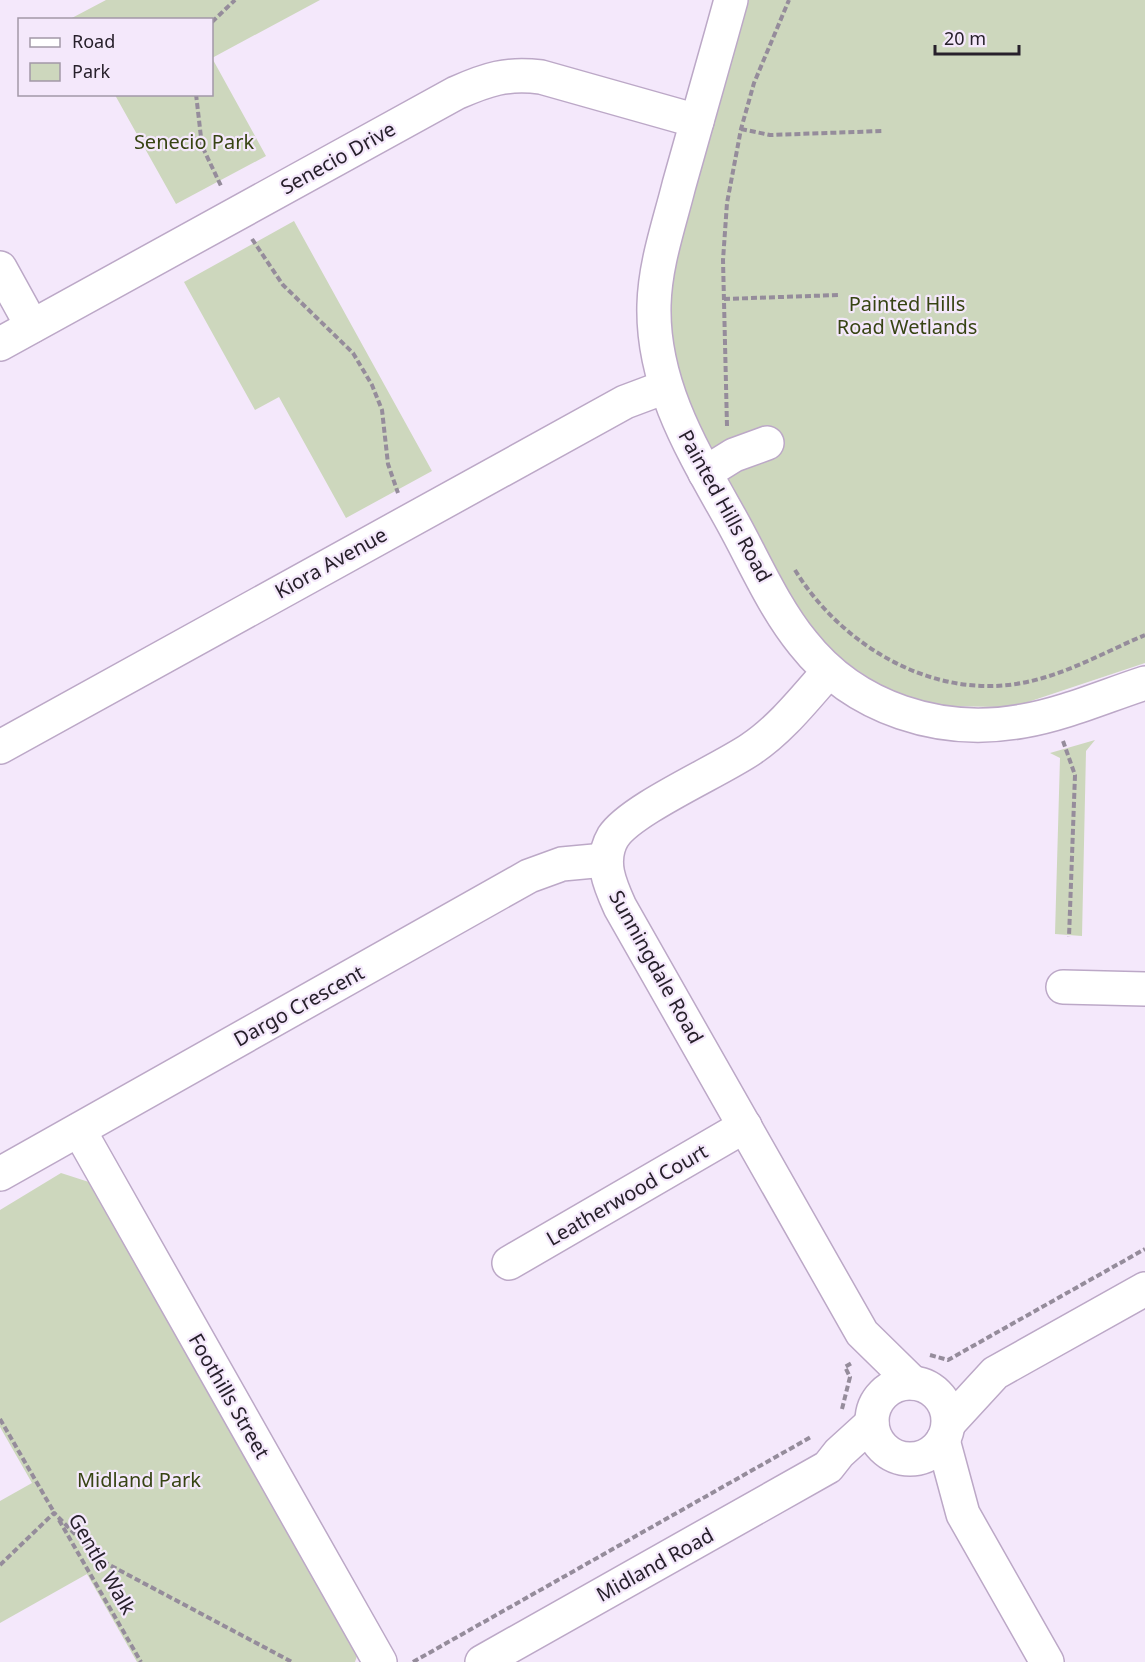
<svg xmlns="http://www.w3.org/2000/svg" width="1145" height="1662" font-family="'Noto Sans',sans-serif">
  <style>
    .green { fill: #cdd7bd }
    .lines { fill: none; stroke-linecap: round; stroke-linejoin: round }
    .minor-casing { stroke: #bca8c7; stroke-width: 36 }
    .path { stroke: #958c9b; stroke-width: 4; stroke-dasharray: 6 3; stroke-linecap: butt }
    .minor { stroke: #fff; stroke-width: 33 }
    .labels { text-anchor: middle; stroke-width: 4.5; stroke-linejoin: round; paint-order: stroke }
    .park-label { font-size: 20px; fill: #374413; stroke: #f4e8fb }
    .street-label { font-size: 20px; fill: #27202b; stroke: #f4e8fb }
  </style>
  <rect width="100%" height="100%" fill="#f4e8fb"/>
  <g class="green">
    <polygon points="106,0 320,0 212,58 266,156 176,204 115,95 212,94 212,20 70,19"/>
    <polygon points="749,0 1145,0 1145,663 1025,703 1000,707 942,706 907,697 878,684 854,668 829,648 797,609 706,446 672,360 669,285"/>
    <polygon points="294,221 432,471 346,518 279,397 255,410 184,282"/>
    <polygon points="1095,740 1086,751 1082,936 1055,934 1060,758 1050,753"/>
    <polygon points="61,1173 92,1183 359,1650 355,1662 137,1662 87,1574 0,1623 0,1501 32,1483 0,1427 0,1210"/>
  </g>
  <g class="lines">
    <g class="minor-casing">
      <g id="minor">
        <path d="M731 0C714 62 696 124 679 185 669 225 655 264 654 305 652 383 691 448 728 514 752 556 772 605 803 643 855 709 941 736 1023 721 1064 714 1105 696 1145 683"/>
        <polyline points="0,268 32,326"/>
        <path d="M0 344 456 93C488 79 506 73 541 77L697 121"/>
        <polyline points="705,473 734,455 767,443"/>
        <path d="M829 671C805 698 781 729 751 749 719 771 631 809 613 837 599 861 610 885 620 907L862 1333 913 1383"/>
        <polyline points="0,747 625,402 665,387"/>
        <polyline points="1063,987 1145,989"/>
        <polyline points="79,1130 380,1662"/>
        <polyline points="0,1174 529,876 562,864 605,860"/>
        <polyline points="509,1263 745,1126"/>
        <circle cx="910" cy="1421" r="38"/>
        <polyline points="949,1423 995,1373 1145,1289"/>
        <polyline points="943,1440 963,1514 1047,1662"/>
        <polyline points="482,1662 828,1467 839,1453 872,1423"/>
      </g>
    </g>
    <g class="path">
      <polyline points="212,22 235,0"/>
      <polyline points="196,94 202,146 222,188"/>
      <polyline points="741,129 770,135 882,131"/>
      <polyline points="252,239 283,285 353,353 372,385 382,410 388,464 398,493"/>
      <polyline points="724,299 839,295"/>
      <polyline points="727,426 723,260 727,203 741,129 754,83 789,0"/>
      <path d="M795 570C841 645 932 700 1022 683 1065 675 1105 652 1145 635"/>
      <polyline points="1063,741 1075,775 1069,937"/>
      <polyline points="930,1355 948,1360 1145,1249"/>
      <polyline points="842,1409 850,1377 845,1367 852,1363"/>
      <polyline points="0,1419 55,1514"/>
      <polyline points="59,1520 141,1662"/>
      <polyline points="0,1565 54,1513 102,1561 292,1662"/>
      <polyline points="413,1662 811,1437"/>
    </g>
    <use href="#minor" class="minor"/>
  </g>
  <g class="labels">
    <g class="park-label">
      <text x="194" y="149">Senecio Park</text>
      <text x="907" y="311">Painted Hills<tspan x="907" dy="23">Road Wetlands</tspan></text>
      <text x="139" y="1487">Midland Park</text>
    </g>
    <g class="street-label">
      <text transform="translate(338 158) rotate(-29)" y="7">Senecio Drive</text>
      <text transform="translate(725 506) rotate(61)" y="7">Painted Hills Road</text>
      <text transform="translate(331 563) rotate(-29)" y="7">Kiora Avenue</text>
      <text transform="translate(656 967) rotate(61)" y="7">Sunningdale Road</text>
      <text transform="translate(299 1006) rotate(-29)" y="7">Dargo Crescent</text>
      <text transform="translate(627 1195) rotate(-30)" y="7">Leatherwood Court</text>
      <text transform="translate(229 1396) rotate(60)" y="7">Foothills Street</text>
      <text transform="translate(102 1564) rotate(60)" y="7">Gentle Walk</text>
      <text transform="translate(655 1565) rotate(-29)" y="7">Midland Road</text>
    </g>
  </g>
  <rect x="18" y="18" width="195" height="78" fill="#f4e8fb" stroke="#a298a8" stroke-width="1.5"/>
  <rect x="30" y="38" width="30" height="9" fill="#ffffff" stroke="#a298a8" stroke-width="1.5"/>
  <text x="72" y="48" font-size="18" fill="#27202b">Road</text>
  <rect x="30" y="63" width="30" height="18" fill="#cdd7bd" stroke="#a298a8" stroke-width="1.5"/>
  <text x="72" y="78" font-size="18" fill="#27202b">Park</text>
  <path d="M935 45v9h84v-9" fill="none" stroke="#27202b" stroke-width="3"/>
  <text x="944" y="45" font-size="18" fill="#27202b" stroke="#f4e8fb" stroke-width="4.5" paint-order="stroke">20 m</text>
</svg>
